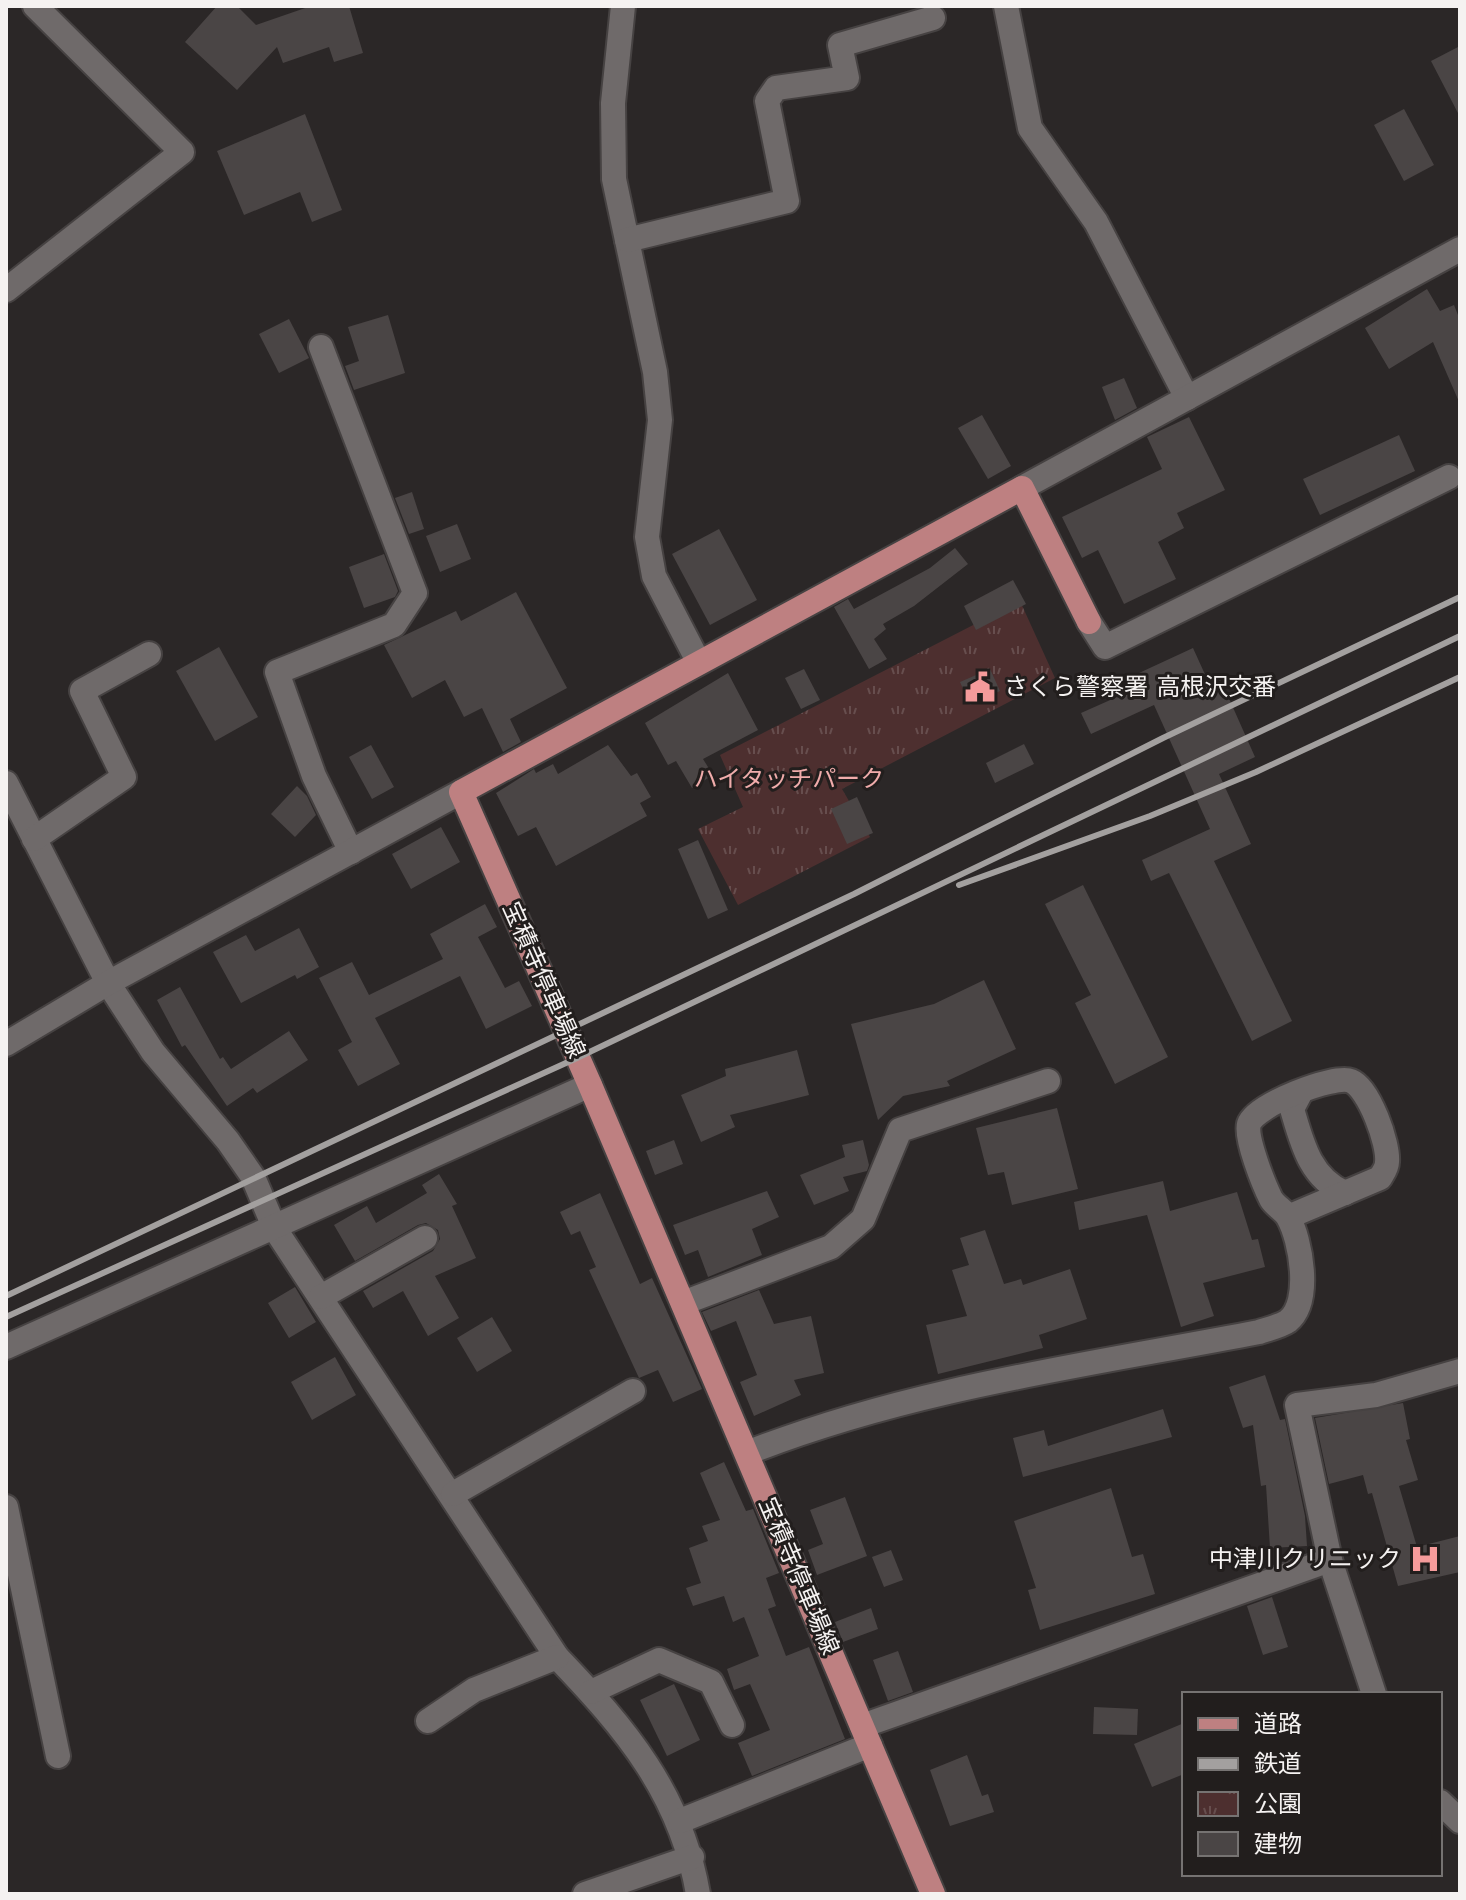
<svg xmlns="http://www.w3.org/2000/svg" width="1466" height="1900" font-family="'Work Sans','Noto Sans JP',sans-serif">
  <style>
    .park { fill: url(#park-tufts) }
    .building { fill: #4a4545 }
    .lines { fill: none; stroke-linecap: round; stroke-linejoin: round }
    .minor-casing { stroke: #464242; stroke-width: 28 }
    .major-casing { stroke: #464242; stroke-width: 28 }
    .minor { stroke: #6f6a6a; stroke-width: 24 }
    .major { stroke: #be8081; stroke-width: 24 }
    .rail { stroke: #a3a09f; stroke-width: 6 }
    .labels { text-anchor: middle; stroke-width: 6; stroke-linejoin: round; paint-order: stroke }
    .poi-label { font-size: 24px; fill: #f5f2f1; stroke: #221e1d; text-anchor: start }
    .park-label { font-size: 24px; fill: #f0acab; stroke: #221e1d }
    .street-label { font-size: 24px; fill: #f5f2f1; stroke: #221e1d }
  </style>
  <defs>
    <pattern id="park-tufts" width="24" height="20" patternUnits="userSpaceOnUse" patternTransform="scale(2)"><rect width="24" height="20" fill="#4d2f2f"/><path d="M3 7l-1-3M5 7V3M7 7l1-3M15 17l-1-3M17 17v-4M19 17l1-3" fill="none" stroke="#674e4e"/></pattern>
  </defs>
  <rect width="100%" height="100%" fill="#2b2727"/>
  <polygon class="park" points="1020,601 1055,678 842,789 870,837 738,905 698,829 743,807 720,755"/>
  <g class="building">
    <polygon points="217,6 237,6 256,25 311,6 349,6 363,53 334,62 329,47 283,63 277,47 237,90 185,42"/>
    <polygon points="1460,46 1460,117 1431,61"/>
    <polygon points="1404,109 1434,165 1404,181 1374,125"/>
    <polygon points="305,114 342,210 312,222 300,192 244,215 217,151"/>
    <polygon points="1427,289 1440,311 1454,305 1460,320 1460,404 1433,342 1389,369 1365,328"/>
    <polygon points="388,315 405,373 354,390 345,366 359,361 348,327"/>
    <polygon points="289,319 309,358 279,373 259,334"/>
    <polygon points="1124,378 1137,408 1115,420 1102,387"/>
    <polygon points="982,415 1011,466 988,479 958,428"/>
    <polygon points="1189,417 1225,490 1177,513 1184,528 1158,542 1176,579 1124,604 1098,550 1082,558 1062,517 1162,469 1147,437"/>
    <polygon points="1399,435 1415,471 1320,515 1303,479"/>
    <polygon points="412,492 424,529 409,534 395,498"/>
    <polygon points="457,524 471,559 440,572 426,536"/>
    <polygon points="719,529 757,600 710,625 672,554"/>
    <polygon points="955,548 968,564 914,606 883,624 886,629 874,639 887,659 869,669 834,607 848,599 854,609 930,568"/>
    <polygon points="384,554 398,591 395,597 364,608 349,567"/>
    <polygon points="1013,580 1026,604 976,630 964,606"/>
    <polygon points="516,592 567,688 510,719 521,742 503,752 482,708 464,717 445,680 412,698 384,645 456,611 461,621"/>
    <polygon points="219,647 258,717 215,741 176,671"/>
    <polygon points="1193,648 1208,681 1219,676 1255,757 1219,774 1251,844 1214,861 1292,1021 1252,1041 1169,873 1151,881 1142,860 1210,829 1154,705 1091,734 1081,713 1144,685 1139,673"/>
    <polygon points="804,669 820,700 801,709 785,678"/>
    <polygon points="990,669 1000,691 970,705 960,682"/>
    <polygon points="728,673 758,730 703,759 713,775 692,788 676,761 668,765 645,723"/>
    <polygon points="1024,744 1034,764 995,783 986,763"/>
    <polygon points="371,745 394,787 372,799 349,757"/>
    <polygon points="608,745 631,776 637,773 651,797 640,803 647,816 556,866 536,827 518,836 496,793 534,769 536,773 553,764 558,774"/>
    <polygon points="297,786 307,796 316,815 295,837 271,814"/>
    <polygon points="857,797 873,833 847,844 831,809"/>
    <polygon points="441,827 460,862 411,889 392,854"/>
    <polygon points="698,840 728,910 708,919 678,849"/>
    <polygon points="1083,885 1168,1057 1115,1084 1075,1003 1091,995 1045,904"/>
    <polygon points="485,904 497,927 478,937 505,988 519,981 532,1006 486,1029 460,976 375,1018 400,1064 358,1086 338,1050 352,1042 319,978 352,962 369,995 443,959 430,934"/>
    <polygon points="299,928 319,967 297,979 295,975 241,1003 213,952 246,935 255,951"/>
    <polygon points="984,980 1016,1049 947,1081 950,1086 903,1096 878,1120 851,1024 934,1004"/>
    <polygon points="180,987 220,1059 223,1057 231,1069 289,1031 308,1060 257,1093 253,1088 227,1106 185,1045 182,1047 157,1000"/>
    <polygon points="797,1050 809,1095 730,1115 735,1127 701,1142 681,1095 726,1076 725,1069"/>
    <polygon points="1057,1108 1078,1189 1012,1205 1004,1172 988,1175 976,1128"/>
    <polygon points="674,1140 683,1164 655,1175 646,1151"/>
    <polygon points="863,1140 869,1165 867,1171 843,1177 849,1191 814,1205 800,1175 845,1157 842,1145"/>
    <polygon points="439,1174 457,1204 452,1206 476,1258 435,1276 459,1318 428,1336 403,1291 373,1308 363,1291 433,1251 440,1239 438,1230 426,1223 418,1225 355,1261 334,1225 367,1206 376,1223 427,1193 422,1185"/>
    <polygon points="1163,1181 1170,1211 1237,1192 1252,1240 1258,1239 1265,1267 1203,1283 1214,1316 1181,1327 1147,1215 1079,1230 1074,1202"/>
    <polygon points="767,1191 779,1217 752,1229 762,1255 708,1277 698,1250 685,1255 673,1225"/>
    <polygon points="600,1193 640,1284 652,1278 702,1389 673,1402 658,1370 639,1378 589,1270 596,1267 580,1231 571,1235 560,1212"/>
    <polygon points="985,1230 1004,1284 1021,1279 1023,1285 1070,1269 1087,1319 1039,1335 1043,1348 938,1374 926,1325 967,1316 952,1270 969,1265 960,1238"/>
    <polygon points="295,1287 316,1322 289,1338 268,1303"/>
    <polygon points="759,1290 774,1324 811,1316 824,1373 794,1380 801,1395 754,1416 740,1382 757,1375 736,1321 711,1331 702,1312"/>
    <polygon points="492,1317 512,1351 477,1372 457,1338"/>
    <polygon points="335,1357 356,1395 312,1420 291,1382"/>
    <polygon points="1265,1375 1280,1420 1285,1419 1305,1516 1307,1546 1270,1548 1266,1485 1261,1486 1253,1425 1243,1428 1229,1387"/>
    <polygon points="1403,1403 1410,1439 1406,1440 1418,1480 1399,1486 1417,1547 1460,1536 1460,1572 1398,1586 1372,1493 1368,1494 1363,1475 1329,1484 1315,1418"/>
    <polygon points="1163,1409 1172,1437 1023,1477 1013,1438 1044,1430 1048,1446"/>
    <polygon points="724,1462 746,1511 753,1509 779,1573 766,1578 776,1606 768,1609 786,1656 809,1647 845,1739 752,1776 738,1743 770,1730 750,1684 734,1690 727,1669 759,1656 744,1617 733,1622 724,1596 693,1606 686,1588 701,1583 689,1548 708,1541 702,1526 720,1520 700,1473"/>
    <polygon points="1111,1488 1132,1557 1143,1554 1155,1594 1040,1630 1028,1590 1036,1588 1014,1521"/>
    <polygon points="845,1497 867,1556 817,1575 808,1550 823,1544 810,1510"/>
    <polygon points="891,1550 903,1580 884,1587 872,1557"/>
    <polygon points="1272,1597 1288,1647 1263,1655 1247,1606"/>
    <polygon points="871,1608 878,1629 843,1642 835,1622"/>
    <polygon points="898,1651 913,1692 888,1701 873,1660"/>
    <polygon points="674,1684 700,1740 667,1756 640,1700"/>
    <polygon points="1094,1707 1138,1709 1137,1735 1093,1734"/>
    <polygon points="1184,1723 1184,1774 1152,1787 1134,1744"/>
    <polygon points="967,1755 982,1796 988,1794 994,1812 950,1826 930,1770"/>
  </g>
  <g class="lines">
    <g class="minor-casing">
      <g id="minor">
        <polyline points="623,6 613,103 614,179 655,372 660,420 647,537 654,576 698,661"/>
        <polyline points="1006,6 1030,128 1096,222 1187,398"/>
        <polyline points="627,240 787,201 767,101 776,88 847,78 840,45 933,18"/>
        <polyline points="6,290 182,152 35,6"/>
        <polyline points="321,347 415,593 394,625 277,672 314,776 351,852"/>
        <polyline points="1022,488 1460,249"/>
        <polyline points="1089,622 1105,647 1449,477"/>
        <path d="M6 783 108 983 153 1052 228 1141 253 1177 275 1229 557 1657C626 1729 681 1794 698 1894"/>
        <polyline points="34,839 124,777 82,691 149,654"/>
        <polyline points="6,1044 108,983 461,792"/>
        <path d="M1301 1092 1292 1109C1302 1143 1310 1178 1345 1193"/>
        <polyline points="321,1297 425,1238"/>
        <polyline points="683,1303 831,1247 863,1219 900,1130 1048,1081"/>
        <polyline points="6,1347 590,1085"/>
        <path d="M747 1453C911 1388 1088 1365 1259 1332 1268 1329 1281 1326 1288 1321 1312 1302 1301 1240 1288 1217 1284 1210 1275 1206 1271 1199 1264 1185 1245 1138 1249 1124 1255 1105 1334 1074 1351 1081 1369 1088 1389 1144 1387 1162 1387 1168 1383 1173 1380 1178L1288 1217"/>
        <polyline points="453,1494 633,1391"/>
        <polyline points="6,1507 58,1756"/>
        <polyline points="591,1692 659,1660 711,1682 732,1725"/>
        <polyline points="1374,1694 1330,1560 1297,1405 1376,1395 1460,1371"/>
        <polyline points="428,1721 474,1690 557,1657"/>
        <polyline points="862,1726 1330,1560"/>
        <polyline points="1440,1802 1460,1821"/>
        <polyline points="680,1821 870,1745"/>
        <polyline points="585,1894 692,1857"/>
      </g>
    </g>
    <g class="major-casing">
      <polyline id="major" points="933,1894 590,1085 461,792 1022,488 1089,622"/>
    </g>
    <use href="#minor" class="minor"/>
    <use href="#major" class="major"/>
    <g class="rail">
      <polyline points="959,885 1150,816 1256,772 1460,677"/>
      <polyline points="6,1296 854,894 1163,738 1460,597"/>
      <polyline points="6,1317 577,1058 1460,636"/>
    </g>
  </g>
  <defs>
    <g id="civic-bare" transform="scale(2.4)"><path d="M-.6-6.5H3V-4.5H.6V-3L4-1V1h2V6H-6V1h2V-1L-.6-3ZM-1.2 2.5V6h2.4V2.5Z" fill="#f59b9b" stroke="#221e1d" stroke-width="2.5" paint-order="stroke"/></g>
    <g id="hospital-bare" transform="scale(2.4)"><path d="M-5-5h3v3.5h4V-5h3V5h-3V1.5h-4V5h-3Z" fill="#f59b9b" stroke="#221e1d" stroke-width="2.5" paint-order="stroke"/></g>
  </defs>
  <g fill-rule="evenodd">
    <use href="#civic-bare" x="980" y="687"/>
    <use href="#hospital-bare" x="1425" y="1559"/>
  </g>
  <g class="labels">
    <g class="poi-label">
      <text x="1004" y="695">さくら警察署 高根沢交番</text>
      <text x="1401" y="1567" text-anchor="end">中津川クリニック</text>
    </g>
    <g class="park-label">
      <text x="789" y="787">ハイタッチパーク</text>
    </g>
    <g class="street-label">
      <text transform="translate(544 980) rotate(66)" y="8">宝積寺停車場線</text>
      <text transform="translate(799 1576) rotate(67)" y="8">宝積寺停車場線</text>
    </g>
  </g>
  <rect width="1466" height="1900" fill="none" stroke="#f5f2f1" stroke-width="16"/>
  <rect x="1182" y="1692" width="260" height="184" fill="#221e1d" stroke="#767372" stroke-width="2"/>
  <rect x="1198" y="1718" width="40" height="12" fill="#be8081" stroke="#767372" stroke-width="2"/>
  <text x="1254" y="1732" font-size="24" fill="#f5f2f1">道路</text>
  <rect x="1198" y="1758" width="40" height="12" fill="#a3a09f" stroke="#767372" stroke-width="2"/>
  <text x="1254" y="1772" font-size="24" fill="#f5f2f1">鉄道</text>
  <rect x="1198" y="1792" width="40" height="24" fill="url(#park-tufts)" stroke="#767372" stroke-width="2"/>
  <text x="1254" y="1812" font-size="24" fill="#f5f2f1">公園</text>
  <rect x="1198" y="1832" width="40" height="24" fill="#4a4545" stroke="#767372" stroke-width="2"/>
  <text x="1254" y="1852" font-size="24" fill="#f5f2f1">建物</text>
</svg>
